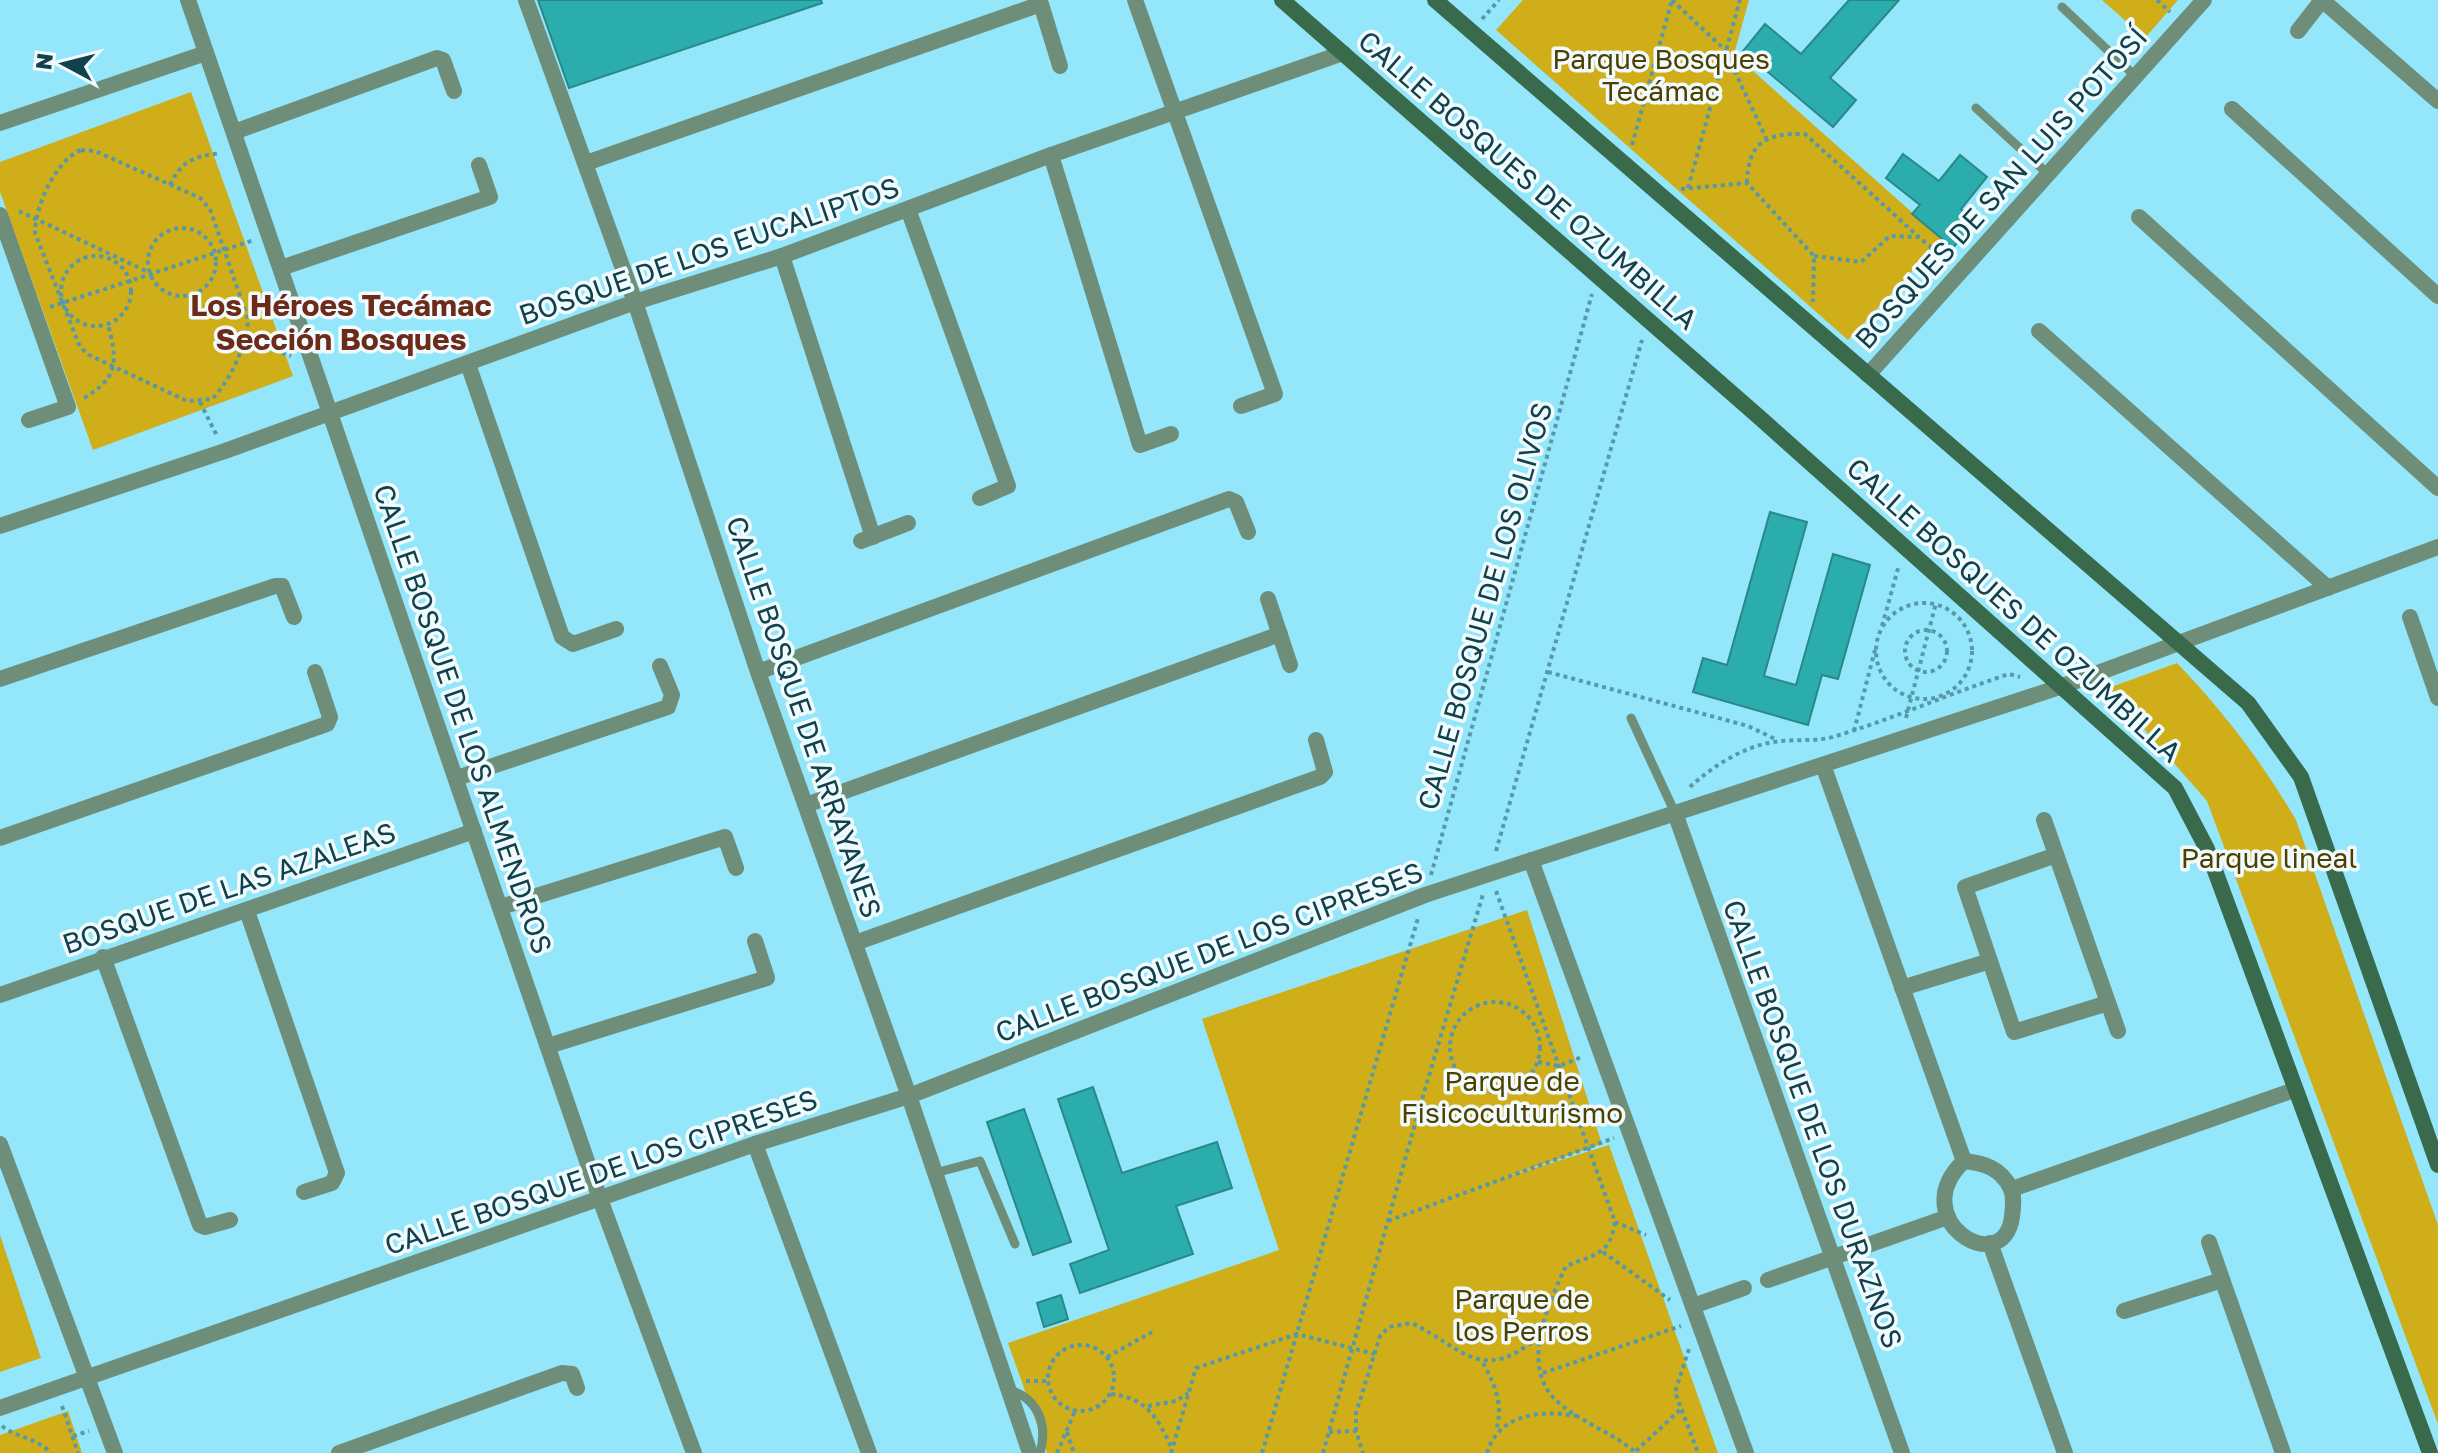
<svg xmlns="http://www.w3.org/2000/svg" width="2438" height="1453" font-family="'Golos Text',sans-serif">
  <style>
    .green { fill: #cfae19 }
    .building { fill: #2cadad; stroke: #2a8888; stroke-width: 2 }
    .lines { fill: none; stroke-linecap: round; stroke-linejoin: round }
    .path { stroke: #5699a9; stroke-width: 4; stroke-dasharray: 4 4; stroke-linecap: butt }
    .service { stroke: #6f8e79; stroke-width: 9 }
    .minor { stroke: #6f8e79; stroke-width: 16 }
    .tertiary { stroke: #6f8e79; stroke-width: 16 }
    .secondary { stroke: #3a6a4c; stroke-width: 16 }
    .labels { text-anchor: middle; stroke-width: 7; stroke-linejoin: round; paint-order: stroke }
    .park-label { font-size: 28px; fill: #4e4000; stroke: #f1fbfd }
    .street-label { font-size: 28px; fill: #10414c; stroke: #f1fbfd }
    .neighbourhood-label { font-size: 30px; font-weight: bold; fill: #6d2a19; stroke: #f1fbfd }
  </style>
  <rect width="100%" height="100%" fill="#94e7fb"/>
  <g class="green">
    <polygon points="1523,0 1749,0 1734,54 1942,239 1848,340 1496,30"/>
    <polygon points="2102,0 2178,0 2145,38"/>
    <polygon points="191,92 293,376 93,450 0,192 0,162"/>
    <path d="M2177 663C2224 712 2262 762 2296 820L2438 1225V1424L2207 801 2145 730 2103 690Z"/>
    <polygon points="1527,910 1602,1144 1500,1179 1609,1145 1718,1453 1047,1453 1008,1343 1279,1250 1202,1019"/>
    <polygon points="0,1235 41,1358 0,1372"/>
    <polygon points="68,1411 82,1453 0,1453 0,1435"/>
  </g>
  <g class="building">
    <polygon points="538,0 821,0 822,3 569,88"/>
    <polygon points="1849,0 1899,0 1830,78 1856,100 1833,127 1743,51 1765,24 1801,54"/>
    <polygon points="1903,154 1939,181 1960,155 1987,177 1961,209 1975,221 1953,248 1912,214 1920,205 1886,178"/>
    <polygon points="1770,512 1807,522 1764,676 1796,685 1833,554 1870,565 1838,679 1822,675 1808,725 1693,692 1703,658 1727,665"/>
    <polygon points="1093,1087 1122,1173 1217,1142 1232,1188 1176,1206 1193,1254 1080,1293 1070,1264 1109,1250 1058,1099"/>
    <polygon points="1024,1109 1071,1242 1033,1255 987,1122"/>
    <polygon points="1061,1295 1068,1319 1044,1327 1037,1303"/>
  </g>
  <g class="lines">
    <g class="path">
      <polyline points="1672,0 1725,50 1766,138"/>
      <polyline points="2157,0 2170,12"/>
      <polyline points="1482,19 1499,0"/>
      <polyline points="1632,145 1672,0"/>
      <path d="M81 150 95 151 200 198 210 209 248 319C247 345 230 381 212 399L187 401 89 355 80 347 35 233C35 206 56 160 81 150Z"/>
      <path d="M1747 183C1748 142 1766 133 1805 134L1919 237"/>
      <path d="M170 185C183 159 194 157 221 153"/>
      <polyline points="1688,188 1740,0"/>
      <polyline points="1681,189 1747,183 1814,256 1813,302"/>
      <polyline points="19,211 148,272"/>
      <circle cx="182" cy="262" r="34"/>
      <circle cx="96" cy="291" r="35"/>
      <polyline points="1814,256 1861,262 1890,236 1919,237 1948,262"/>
      <polyline points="50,307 254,240"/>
      <polyline points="244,340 291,356"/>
      <path d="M84 398C120 377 117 360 108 324"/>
      <polyline points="200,402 217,436"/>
      <circle cx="1924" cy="651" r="48"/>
      <polyline points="1882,626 1899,565"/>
      <circle cx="1926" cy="651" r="21"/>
      <polyline points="1548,672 1748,726 1777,740"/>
      <polyline points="1906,718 1936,603"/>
      <polyline points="1854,731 1875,650"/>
      <path d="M1690 787C1714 765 1747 744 1781 741 1800 739 1818 742 1836 736 1895 718 1951 693 2009 674L2020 677"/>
      <polyline points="1496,851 1642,340"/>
      <polyline points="1431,875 1592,294"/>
      <path d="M1496 891 1615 1222C1610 1256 1594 1254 1566 1266 1548 1304 1518 1369 1559 1403 1582 1423 1614 1433 1636 1453"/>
      <circle cx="1495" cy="1047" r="45"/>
      <polyline points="1538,1062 1559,1066 1582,1057"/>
      <polyline points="1388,1221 1614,1138"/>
      <polyline points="1615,1222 1646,1235"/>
      <polyline points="1603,1252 1670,1300"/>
      <circle cx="1081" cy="1378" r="33"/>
      <polyline points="1689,1349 1675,1392 1698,1453"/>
      <polyline points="1107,1357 1152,1332"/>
      <path d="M1483 1363C1495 1385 1504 1405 1496 1430"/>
      <polyline points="1543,1373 1681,1326"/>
      <polyline points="1026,1381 1048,1381"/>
      <path d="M1111 1394C1147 1398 1158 1418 1172 1449"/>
      <polyline points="62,1406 78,1453"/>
      <polyline points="1148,1406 1176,1401 1188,1393"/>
      <path d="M2 1426C17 1438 37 1438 51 1453"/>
      <path d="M1356 1431V1413L1380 1336 1389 1327 1412 1323C1464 1349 1481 1384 1537 1338"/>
      <polyline points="1067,1432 1074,1453"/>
      <polyline points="1329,1432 1356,1431 1363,1453"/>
      <polyline points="73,1436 89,1431"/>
      <polyline points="1636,1451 1681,1409"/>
      <polyline points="1057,1453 1075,1411"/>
      <polyline points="1171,1453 1196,1368 1297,1334 1375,1354"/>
      <polyline points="1262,1453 1418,918"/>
      <polyline points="1323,1453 1420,1106 1483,894"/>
      <path d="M1487 1453C1499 1413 1542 1410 1577 1416"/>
    </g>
    <g class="service">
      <polyline points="2062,7 2135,76"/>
      <polyline points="1976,108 2048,174"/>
      <polyline points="1631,718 1675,813"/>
      <polyline points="935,1173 980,1161 1015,1244"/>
      <path d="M1010 1390C1038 1399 1048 1424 1040 1453"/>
    </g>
    <g class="minor">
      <polyline points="188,0 600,1199 694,1453"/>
      <polyline points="526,0 635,302 758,672 909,1096 1030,1453"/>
      <polyline points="1135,0 1275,394 1241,406"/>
      <polyline points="2298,31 2322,0 2438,101"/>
      <polyline points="2232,109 2438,296"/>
      <polyline points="0,123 206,53"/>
      <polyline points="234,132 437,58 443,60 454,91"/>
      <polyline points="1051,155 1140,445 1171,434"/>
      <polyline points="586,163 1041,4 1060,66"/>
      <polyline points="908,209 1008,486 980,498"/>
      <polyline points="0,215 68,407 29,420"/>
      <polyline points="2139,217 2438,488"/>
      <polyline points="782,256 873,537"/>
      <polyline points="281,268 490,197 479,165"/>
      <polyline points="2039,331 2328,588"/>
      <polyline points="468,364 562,637 573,644 616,629"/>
      <polyline points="1868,375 2204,0"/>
      <polyline points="0,526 225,451 635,302 782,256 1051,155 1343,53"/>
      <polyline points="861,541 908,523"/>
      <polyline points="1268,599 1290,665"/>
      <polyline points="2410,617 2438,698"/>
      <polyline points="758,672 1229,499 1236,502 1248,532"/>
      <polyline points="0,679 275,586 282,586 294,617"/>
      <polyline points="1823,765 1964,1161"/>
      <polyline points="457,778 668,707 672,695 660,666"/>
      <polyline points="806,805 1280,634"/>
      <polyline points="1675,813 1902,1453"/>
      <polyline points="2044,820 2118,1031"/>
      <polyline points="0,838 327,724 330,717 315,672"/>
      <polyline points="2056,855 1965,887 2014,1032 2108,1003"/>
      <polyline points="1531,860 1746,1453"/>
      <polyline points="501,907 725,837 736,868"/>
      <polyline points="247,911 337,1173 332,1183 304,1192"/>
      <polyline points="855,943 1320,777 1325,772 1316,740"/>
      <polyline points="103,957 200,1225 205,1227 230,1220"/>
      <polyline points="1902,988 1990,961"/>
      <polyline points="0,995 474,831"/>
      <polyline points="548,1046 767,978 755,941"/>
      <polyline points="0,1144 115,1453"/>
      <polyline points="755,1144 869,1453"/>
      <path d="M1964 1161C1984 1163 2000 1168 2010 1187 2015 1196 2013 1207 2012 1217 2003 1281 1903 1219 1964 1161Z"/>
      <polyline points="2012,1189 2294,1090"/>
      <polyline points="2209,1242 2283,1453"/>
      <polyline points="1990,1243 2065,1453"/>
      <polyline points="1768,1280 1948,1217"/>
      <polyline points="1693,1306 1744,1288"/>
      <polyline points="2124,1311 2222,1280"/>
      <polyline points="339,1453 562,1373 572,1374 577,1388"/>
    </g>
    <polyline class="tertiary" points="0,1408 755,1144 909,1096 1425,895 2060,687 2438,547"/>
    <g class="secondary">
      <polyline points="1282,0 1759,417 2175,788 2207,849 2430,1453"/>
      <polyline points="1435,0 2248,703 2301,777 2438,1165"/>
    </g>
  </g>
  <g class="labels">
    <g class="park-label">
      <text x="1661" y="69">Parque Bosques<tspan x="1661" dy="32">Tecámac</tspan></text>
      <text x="2269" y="868">Parque lineal</text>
      <text x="1512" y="1091">Parque de<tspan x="1512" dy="32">Fisicoculturismo</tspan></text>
      <text x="1522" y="1309">Parque de<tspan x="1522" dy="32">los Perros</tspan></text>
    </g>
    <g class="street-label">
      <text transform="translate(1528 180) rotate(41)" y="10">CALLE BOSQUES DE OZUMBILLA</text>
      <text transform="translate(2001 188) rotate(-48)" y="10">BOSQUES DE SAN LUIS POTOSÍ</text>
      <text transform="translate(709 251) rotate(-19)" y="10">BOSQUE DE LOS EUCALIPTOS</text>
      <text transform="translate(1485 606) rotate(-74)" y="10">CALLE BOSQUE DE LOS OLIVOS</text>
      <text transform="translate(2014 610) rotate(42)" y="10">CALLE BOSQUES DE OZUMBILLA</text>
      <text transform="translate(804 717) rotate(71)" y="10">CALLE BOSQUE DE ARRAYANES</text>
      <text transform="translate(463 719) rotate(71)" y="10">CALLE BOSQUE DE LOS ALMENDROS</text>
      <text transform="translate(229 888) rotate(-19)" y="10">BOSQUE DE LAS AZALEAS</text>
      <text transform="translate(1209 952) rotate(-21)" y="10">CALLE BOSQUE DE LOS CIPRESES</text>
      <text transform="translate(1813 1124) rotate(70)" y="10">CALLE BOSQUE DE LOS DURAZNOS</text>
      <text transform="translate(601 1172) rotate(-19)" y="10">CALLE BOSQUE DE LOS CIPRESES</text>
    </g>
    <g class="neighbourhood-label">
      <text x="341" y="316">Los Héroes Tecámac<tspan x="341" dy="34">Sección Bosques</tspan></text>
    </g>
  </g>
  <g transform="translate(64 64) rotate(277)" stroke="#f1fbfd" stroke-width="6" paint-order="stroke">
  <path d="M0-6L14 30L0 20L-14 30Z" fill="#10414c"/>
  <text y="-12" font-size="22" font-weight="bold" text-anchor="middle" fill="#10414c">N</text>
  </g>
</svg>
